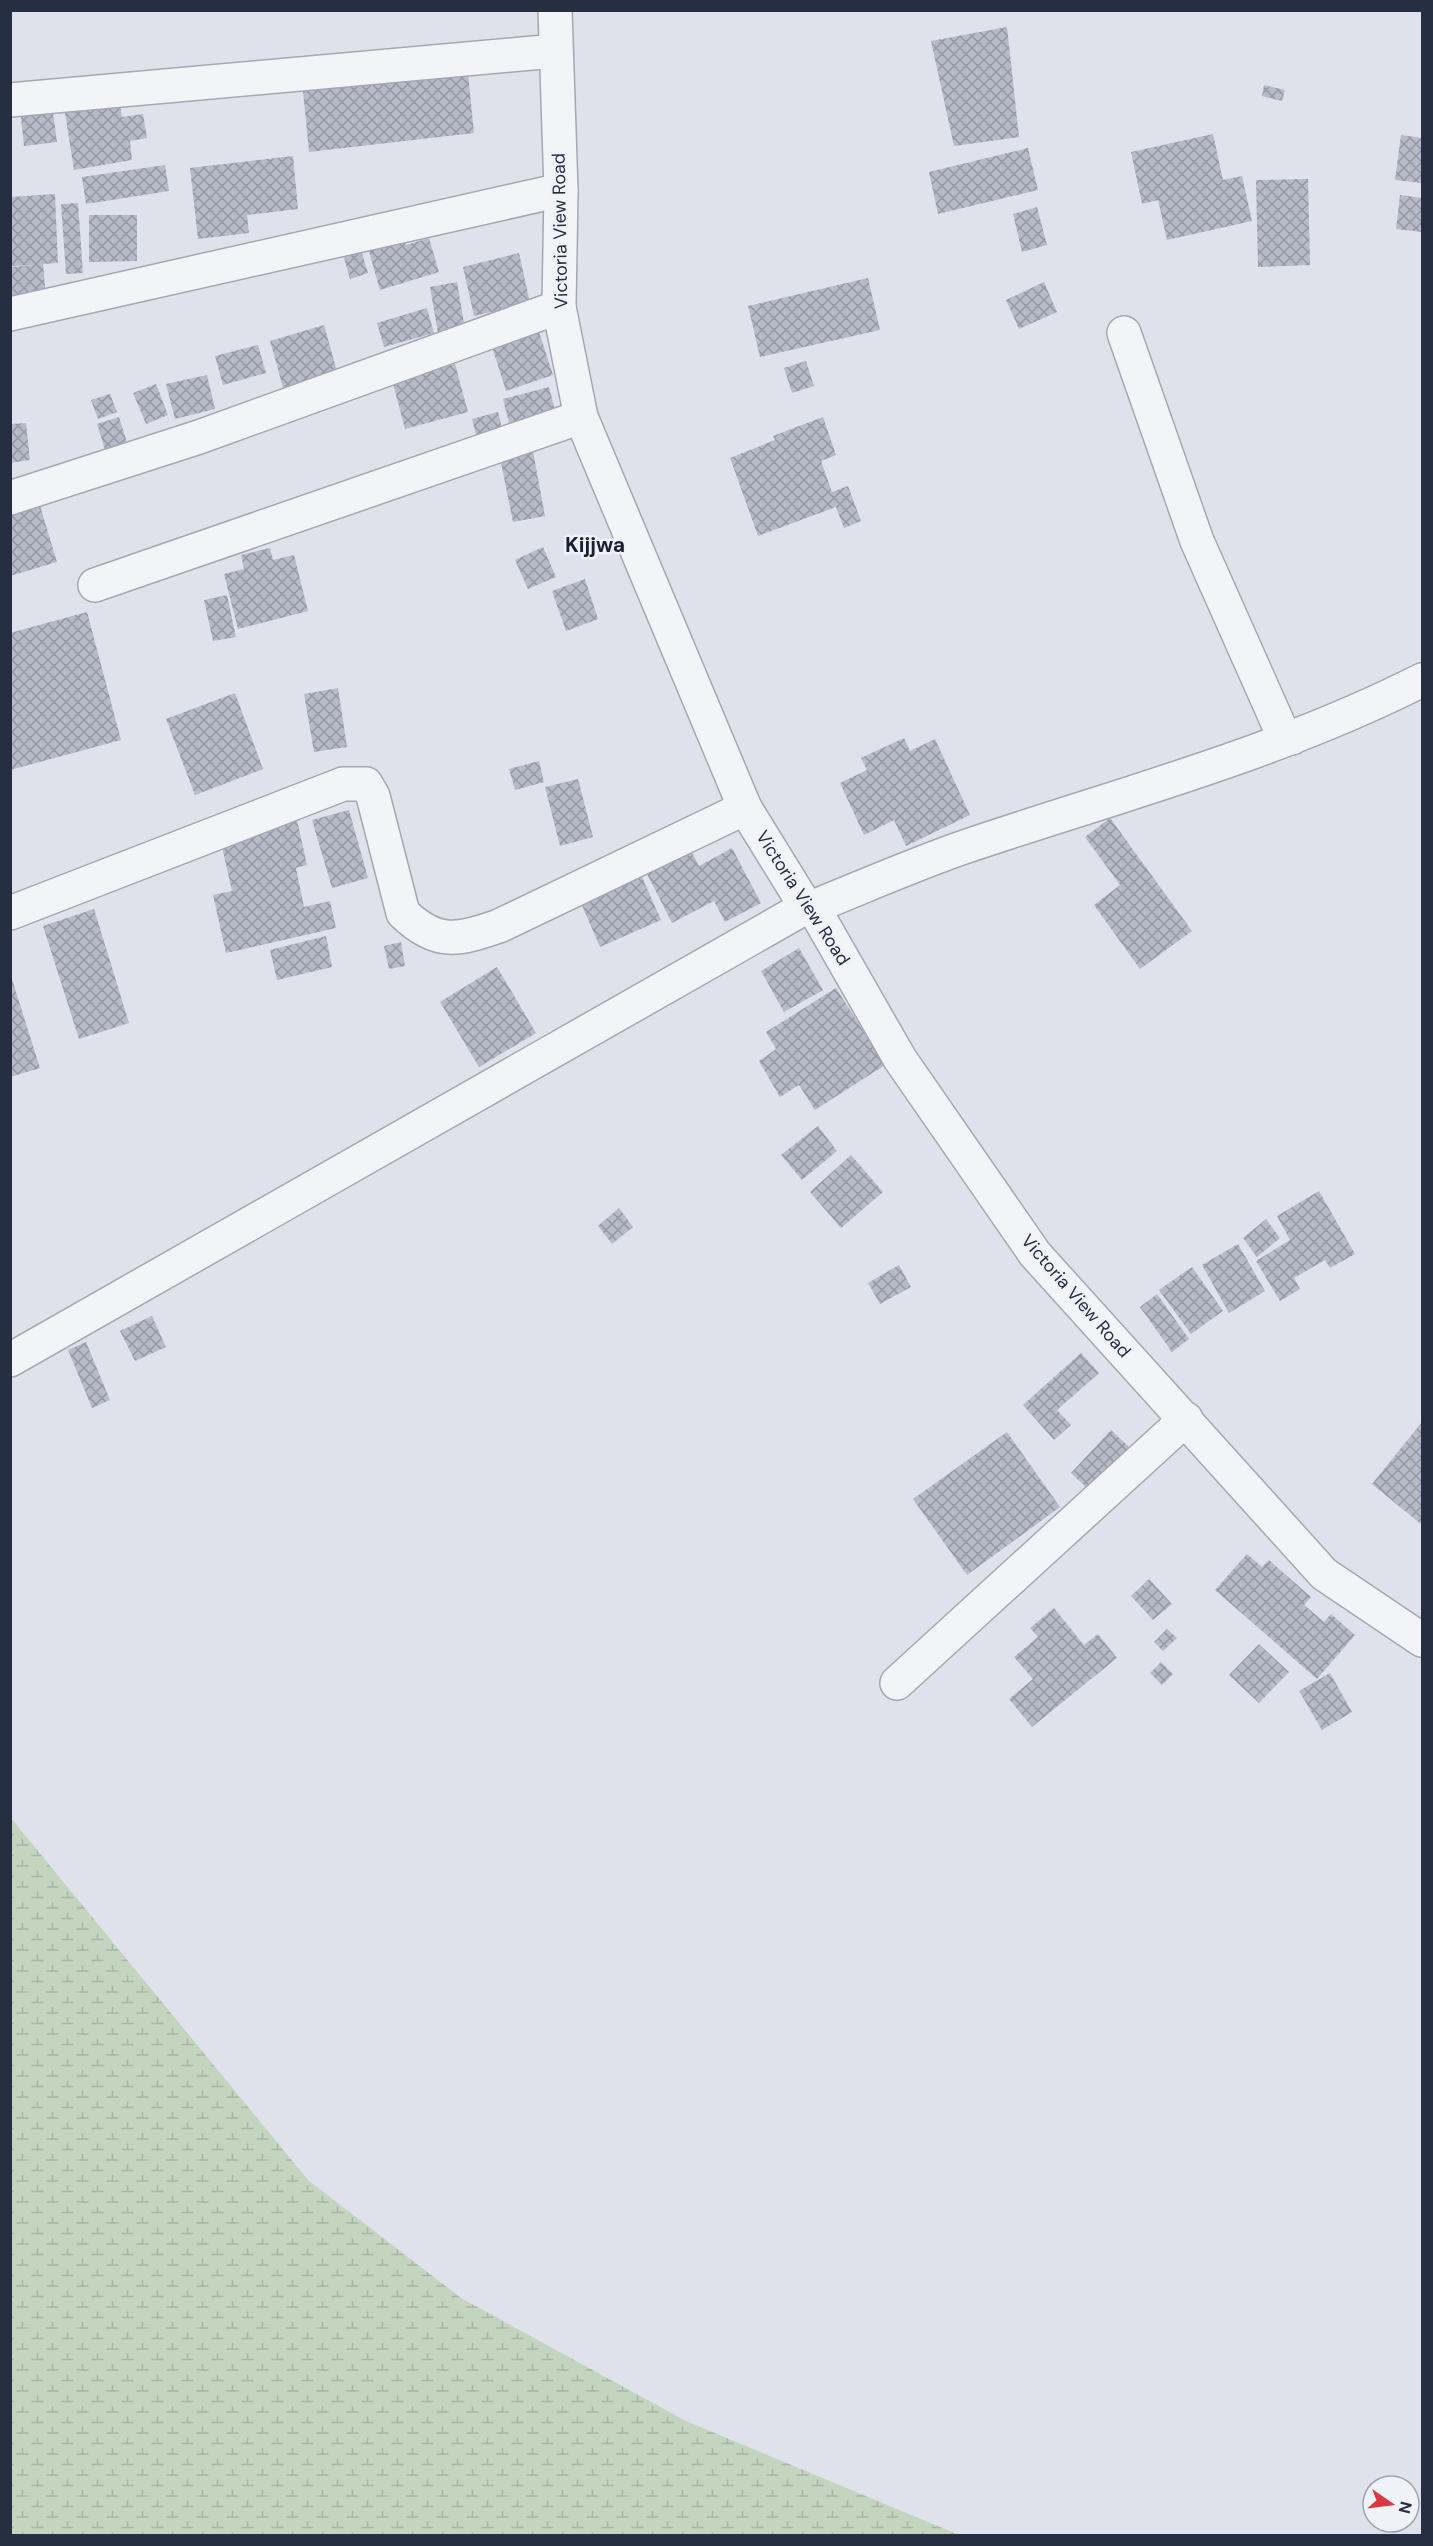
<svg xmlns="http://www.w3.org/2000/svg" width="1433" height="2546" font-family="'DM Sans',sans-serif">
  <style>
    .wetland { fill: url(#wetland-marsh) }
    .building { fill: url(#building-cross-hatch) }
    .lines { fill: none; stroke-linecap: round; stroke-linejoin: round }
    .minor-casing { stroke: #a4a8b4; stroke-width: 36 }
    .minor { stroke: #f2f4f8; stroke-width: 33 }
    .labels { text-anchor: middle; stroke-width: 5; stroke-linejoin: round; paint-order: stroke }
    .street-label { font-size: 18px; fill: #262e42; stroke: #eff2f7 }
    .quarter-label { font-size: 21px; font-weight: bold; fill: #192033; stroke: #eff2f7 }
  </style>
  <defs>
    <pattern id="wetland-marsh" width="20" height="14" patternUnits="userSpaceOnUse" patternTransform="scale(1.5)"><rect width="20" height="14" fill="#c3d4bf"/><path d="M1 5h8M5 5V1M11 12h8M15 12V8" fill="none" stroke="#a7b6a5"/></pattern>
    <pattern id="building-cross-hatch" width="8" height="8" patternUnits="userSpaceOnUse" patternTransform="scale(1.5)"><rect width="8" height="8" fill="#b6bbc7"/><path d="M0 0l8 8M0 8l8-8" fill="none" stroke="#9498a3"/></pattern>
  </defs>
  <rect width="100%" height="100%" fill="#dfe2ea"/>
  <polygon class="wetland" points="10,1817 308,2180 461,2298 686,2421 959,2535 11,2535"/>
  <g class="building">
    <polygon points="1007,27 1019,137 954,146 931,41"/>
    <polygon points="468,73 474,133 309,152 303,91"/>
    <polygon points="1264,85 1285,90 1282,101 1262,96"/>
    <polygon points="119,98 122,117 143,114 147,138 130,141 132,160 74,170 64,107"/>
    <polygon points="52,105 57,142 24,146 20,108"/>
    <polygon points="1213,134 1223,180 1242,176 1252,221 1167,240 1158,200 1142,204 1131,152"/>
    <polygon points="1401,135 1422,138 1422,183 1395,180"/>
    <polygon points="1028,148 1038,190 938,214 929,172"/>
    <polygon points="293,156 298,209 247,215 249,233 198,239 190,168"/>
    <polygon points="165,165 169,191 86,204 82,177"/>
    <polygon points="1308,179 1310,265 1258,267 1256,180"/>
    <polygon points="55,194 58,263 43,264 46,296 10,300 10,267 36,265 10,266 10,197"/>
    <polygon points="1400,195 1422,198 1422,232 1396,229"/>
    <polygon points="78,203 83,273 66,274 61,204"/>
    <polygon points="1037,207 1047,245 1022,252 1013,214"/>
    <polygon points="89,215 137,215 137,261 89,262"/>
    <polygon points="399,224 406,245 429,238 439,272 380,290 364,234"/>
    <polygon points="355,231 368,273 350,279 338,237"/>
    <polygon points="519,253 530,303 474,316 463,267"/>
    <polygon points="868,278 880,330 760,357 748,306"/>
    <polygon points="457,282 466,335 439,339 430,287"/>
    <polygon points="1044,282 1057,312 1019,329 1006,300"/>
    <polygon points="427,308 434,333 384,347 377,323"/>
    <polygon points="324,325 338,375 284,391 270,341"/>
    <polygon points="539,332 553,375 506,391 492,347"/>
    <polygon points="258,345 266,373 223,385 215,356"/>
    <polygon points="806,361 814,386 792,393 784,368"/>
    <polygon points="455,364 468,412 405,429 392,380"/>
    <polygon points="207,375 215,409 175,419 166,384"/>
    <polygon points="156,384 168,415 146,424 133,393"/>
    <polygon points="549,387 555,410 509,423 503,399"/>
    <polygon points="110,394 117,412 98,419 91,400"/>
    <polygon points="498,412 504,436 478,443 472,419"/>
    <polygon points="119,417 129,449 107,456 97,424"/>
    <polygon points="823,417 836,455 821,461 832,492 848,486 861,521 844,528 836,507 758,536 730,458 775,440 773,436"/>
    <polygon points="26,423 30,460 10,463 10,424"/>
    <polygon points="532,446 545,516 513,522 499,453"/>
    <polygon points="37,496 57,562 10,576 10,505"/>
    <polygon points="543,547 556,577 528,589 515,560"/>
    <polygon points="270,548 273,560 294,555 308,611 238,629 224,574 244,569 241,555"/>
    <polygon points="585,579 598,619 566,631 552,591"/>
    <polygon points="227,595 236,637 213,641 204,600"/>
    <polygon points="87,612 121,740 10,770 10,633"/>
    <polygon points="338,688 347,747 314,752 304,694"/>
    <polygon points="235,693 263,769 195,795 166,719"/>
    <polygon points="904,738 910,751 935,739 970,815 906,846 894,820 864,835 840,783 867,770 861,758"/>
    <polygon points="539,761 544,782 515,790 509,769"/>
    <polygon points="578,779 593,837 560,846 545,787"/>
    <polygon points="349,810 368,878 332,888 312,820"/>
    <polygon points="1110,818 1192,931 1140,969 1094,905 1120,885 1085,837"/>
    <polygon points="297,820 307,865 296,868 304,907 330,901 336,928 226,953 213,895 232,891 220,838"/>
    <polygon points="732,848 761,903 725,922 714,901 672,923 644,868 666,856 670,863 691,851 699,866"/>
    <polygon points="638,868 661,920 600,947 577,894"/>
    <polygon points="94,909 129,1023 79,1039 43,926"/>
    <polygon points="326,936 332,967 277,980 270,950"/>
    <polygon points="401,942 405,966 389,969 384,946"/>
    <polygon points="799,948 823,990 784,1012 761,971"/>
    <polygon points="497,967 536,1033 479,1067 440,1002"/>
    <polygon points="10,973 40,1068 10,1077"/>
    <polygon points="836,988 885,1065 815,1110 799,1085 780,1097 759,1061 776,1049 766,1032"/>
    <polygon points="818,1126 837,1151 802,1180 781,1155"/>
    <polygon points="851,1155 883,1192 841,1228 810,1192"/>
    <polygon points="1319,1191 1355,1254 1330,1268 1325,1260 1294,1278 1300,1289 1280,1301 1256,1261 1290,1240 1277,1216"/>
    <polygon points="619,1208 633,1227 612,1244 598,1226"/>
    <polygon points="1266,1219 1280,1238 1257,1257 1243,1238"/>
    <polygon points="1238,1244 1265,1291 1229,1313 1202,1265"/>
    <polygon points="899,1265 911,1287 880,1304 868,1283"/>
    <polygon points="1192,1267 1223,1311 1191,1334 1159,1290"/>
    <polygon points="1157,1294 1189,1339 1172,1352 1140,1307"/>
    <polygon points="152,1316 166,1347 135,1361 120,1331"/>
    <polygon points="86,1342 110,1400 92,1408 68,1350"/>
    <polygon points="1081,1353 1099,1373 1057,1410 1071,1425 1054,1440 1023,1405"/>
    <polygon points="1422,1422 1422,1525 1372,1484"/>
    <polygon points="1111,1430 1130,1448 1090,1491 1071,1473"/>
    <polygon points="1007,1432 1060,1507 967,1575 913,1499"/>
    <polygon points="1247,1554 1262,1567 1269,1560 1311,1597 1304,1605 1324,1622 1331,1614 1355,1635 1317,1679 1215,1590"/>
    <polygon points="1149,1579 1172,1604 1153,1620 1131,1596"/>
    <polygon points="1054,1608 1084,1645 1098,1634 1117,1658 1032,1727 1009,1699 1033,1679 1014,1657 1038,1637 1030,1628"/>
    <polygon points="1167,1629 1177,1638 1163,1651 1154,1642"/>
    <polygon points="1259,1644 1289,1672 1259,1703 1229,1675"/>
    <polygon points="1161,1662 1173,1674 1162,1685 1150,1673"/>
    <polygon points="1330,1673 1352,1712 1322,1730 1299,1691"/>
  </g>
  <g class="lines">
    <g class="minor-casing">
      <g id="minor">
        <polyline points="555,10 561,190 559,307 581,417 745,808 806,907 813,907 900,1059 1035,1254 1324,1574 1422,1640"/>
        <polyline points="10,100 555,51"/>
        <polyline points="10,314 561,190"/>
        <polyline points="1124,333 1197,541 1281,730 1292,738"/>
        <polyline points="10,498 199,437 559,307"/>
        <polyline points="95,585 581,417"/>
        <path d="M813 907C865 886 917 863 970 845 1122 794 1278 753 1422 680"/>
        <path d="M10 913 343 784H366L373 796 403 913C437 946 458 940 499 926L745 808"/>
        <polyline points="10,1360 806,907"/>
        <polyline points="897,1683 1186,1419"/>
      </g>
    </g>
    <use href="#minor" class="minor"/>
  </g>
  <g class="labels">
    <g class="street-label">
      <text transform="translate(560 231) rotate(-91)" y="6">Victoria View Road</text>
      <text transform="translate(803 898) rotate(57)" y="6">Victoria View Road</text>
      <text transform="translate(1076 1296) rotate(49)" y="6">Victoria View Road</text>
    </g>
    <g class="quarter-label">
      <text x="595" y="552">Kijjwa</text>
    </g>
  </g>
  <rect width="1433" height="2546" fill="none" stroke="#262e42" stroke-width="24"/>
  <g transform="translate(1391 2504) rotate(104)"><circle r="28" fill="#eff2f7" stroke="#9fa4af" stroke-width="1.5"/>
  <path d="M0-4.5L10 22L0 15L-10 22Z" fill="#da3944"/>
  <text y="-9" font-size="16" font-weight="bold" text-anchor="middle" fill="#262e42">N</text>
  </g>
</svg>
